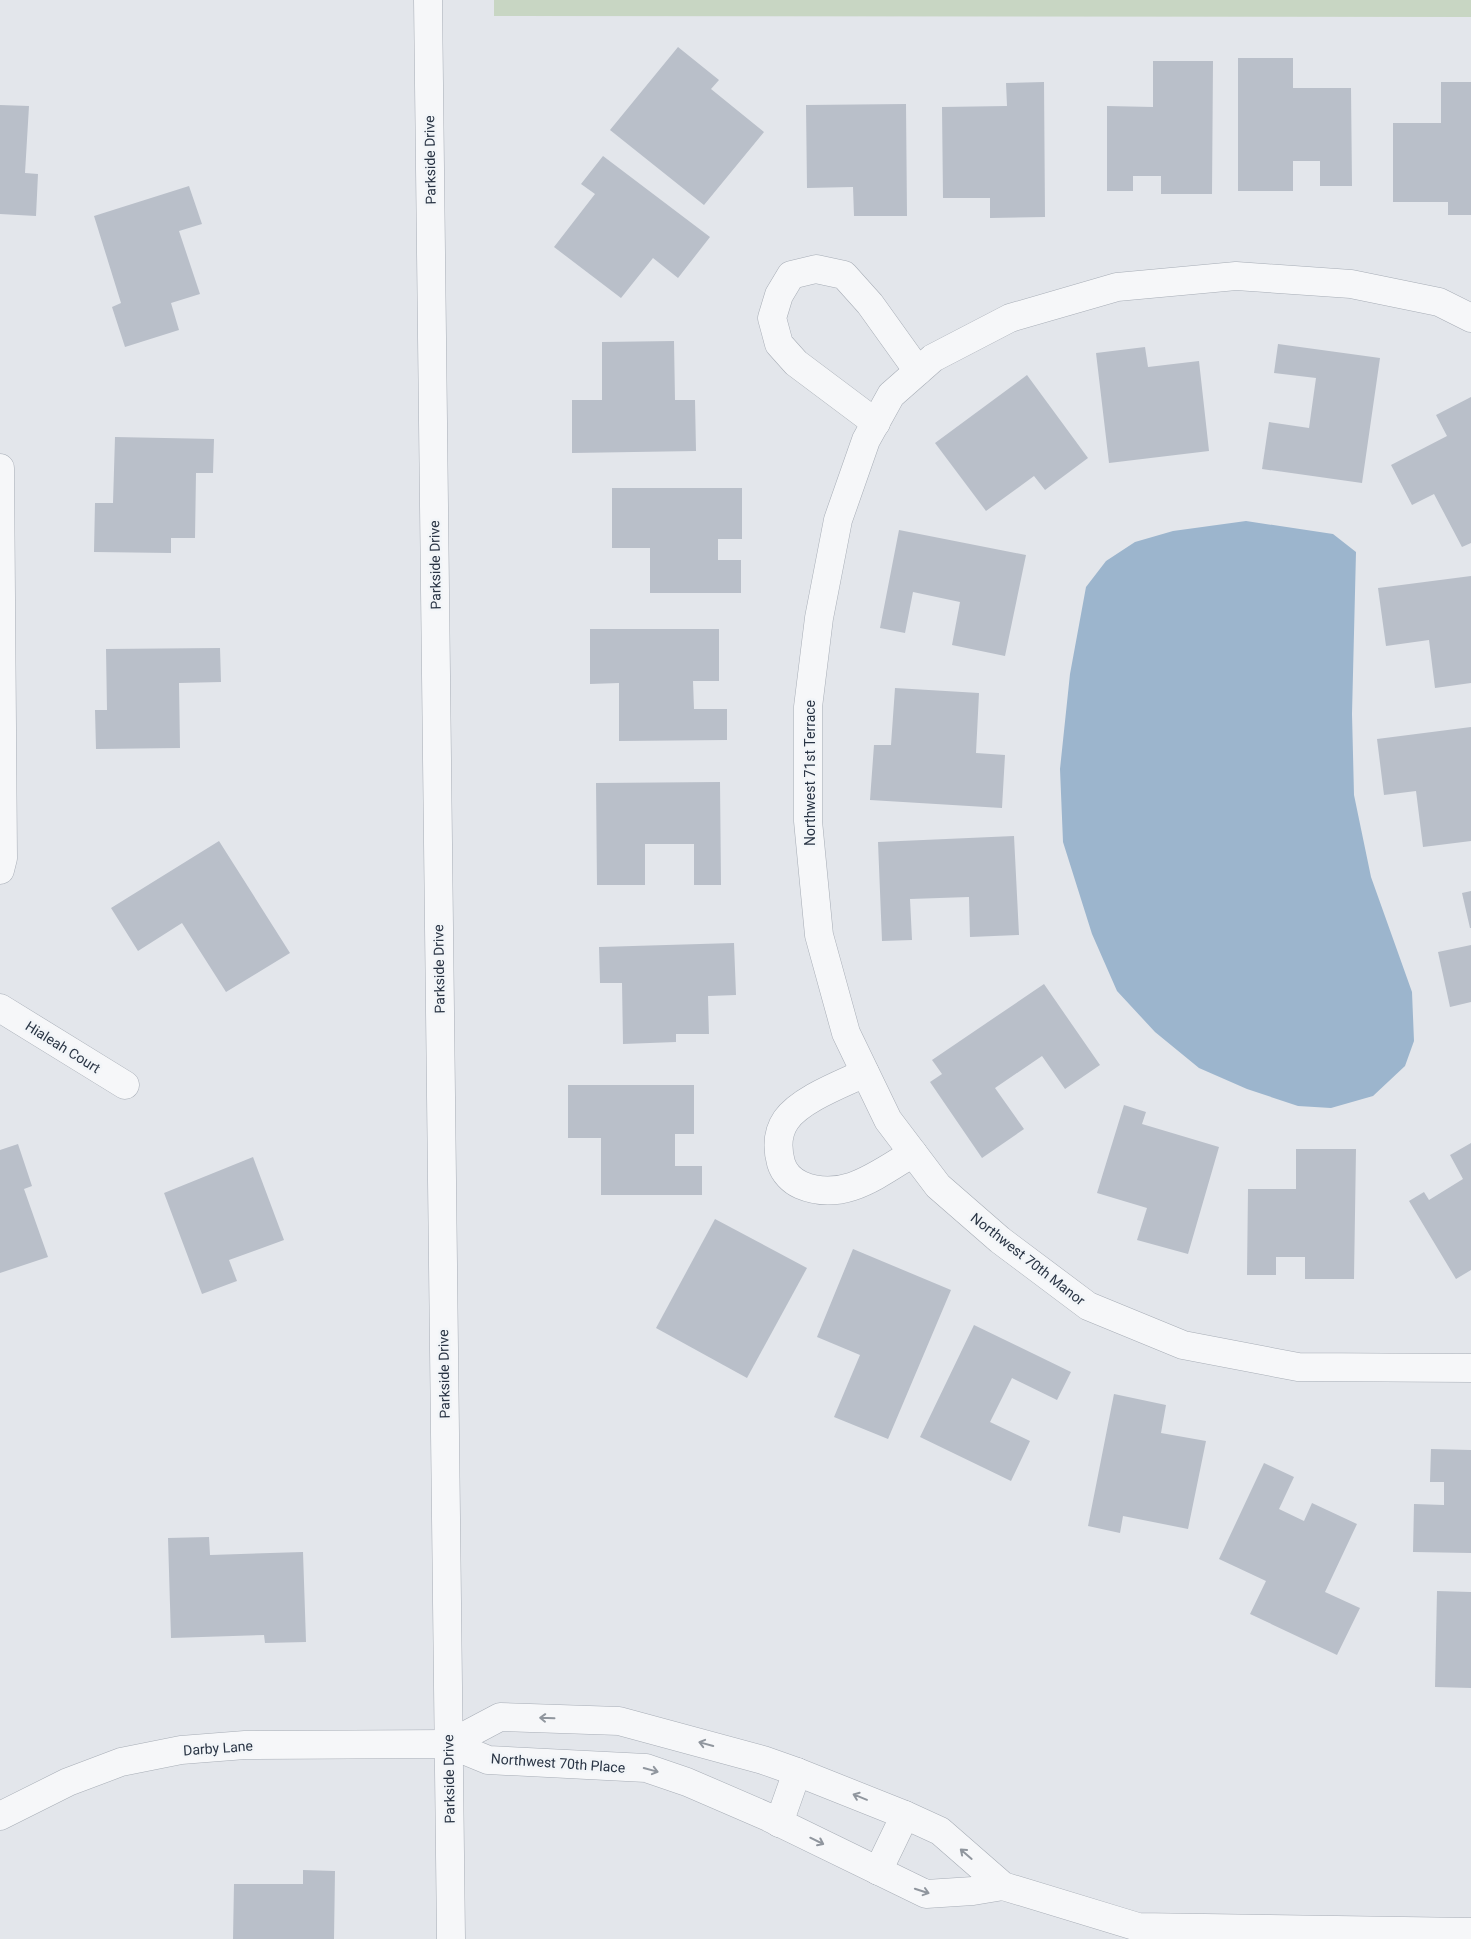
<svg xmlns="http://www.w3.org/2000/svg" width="1471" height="1939" font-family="Roboto,sans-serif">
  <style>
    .green { fill: #c8d6c3 }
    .water { fill: #9cb5cd }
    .building { fill: #b9bfc9 }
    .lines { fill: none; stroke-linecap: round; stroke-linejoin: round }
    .minor-casing { stroke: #a7adb6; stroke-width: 29 }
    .tertiary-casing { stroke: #a7adb6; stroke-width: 29 }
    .minor { stroke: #f6f7f9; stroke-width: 28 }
    .tertiary { stroke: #f6f7f9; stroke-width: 28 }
    .oneway { stroke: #90969e }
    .labels { text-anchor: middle; stroke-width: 5; stroke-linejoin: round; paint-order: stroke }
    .street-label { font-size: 14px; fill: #293444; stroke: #f2f5f8 }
  </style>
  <rect width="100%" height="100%" fill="#e3e6eb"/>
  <polygon class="green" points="494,0 1471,0 1471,17 494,16"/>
  <polygon class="water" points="1246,521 1333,534 1356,552 1352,714 1354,795 1371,877 1412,992 1414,1041 1405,1066 1373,1096 1331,1108 1298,1106 1247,1089 1199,1068 1155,1032 1117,991 1092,934 1063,842 1060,769 1070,674 1086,587 1106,561 1135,542 1173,531"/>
  <g class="building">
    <polygon points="678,47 719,80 711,89 764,132 704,205 610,130"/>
    <polygon points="1238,58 1293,58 1293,88 1351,88 1352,186 1320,186 1320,161 1293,161 1293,191 1238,191"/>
    <polygon points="1153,61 1213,61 1212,194 1161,194 1161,176 1133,176 1133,191 1107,191 1107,106 1153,107"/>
    <polygon points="1044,82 1045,217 990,218 990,198 943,198 942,107 1007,106 1006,83"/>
    <polygon points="1441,82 1471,82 1471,215 1448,215 1448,202 1393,202 1393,123 1441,123"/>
    <polygon points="906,104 907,216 854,216 853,187 807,188 806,105"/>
    <polygon points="0,105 29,106 25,173 38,174 36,216 0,214"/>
    <polygon points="603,156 710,237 678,278 653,258 621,298 554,247 595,194 581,184"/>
    <polygon points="189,186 202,224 179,231 200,294 171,303 179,330 125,347 112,307 121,303 94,216"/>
    <polygon points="674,341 675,400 695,400 696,451 572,453 572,400 602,400 602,342"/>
    <polygon points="1278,344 1380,358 1362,483 1262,469 1269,422 1309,428 1316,378 1274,373"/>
    <polygon points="1145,347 1148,367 1199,361 1209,451 1109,463 1096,353"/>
    <polygon points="1027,375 1088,458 1045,490 1034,476 986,511 935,443"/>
    <polygon points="1471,397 1471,543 1462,547 1434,494 1412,505 1391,465 1447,436 1436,415"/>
    <polygon points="115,437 214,439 213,473 196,473 195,538 171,538 171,553 94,552 95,503 113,503"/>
    <polygon points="612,488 742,488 742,539 718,539 718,560 741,560 741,593 650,593 650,548 612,548"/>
    <polygon points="899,530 1026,555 1005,656 952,645 960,602 913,592 905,633 880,628"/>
    <polygon points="1471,576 1471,683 1435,688 1429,640 1386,646 1378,588"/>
    <polygon points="590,629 719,629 719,681 693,681 694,709 727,709 727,740 619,741 619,683 590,684"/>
    <polygon points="220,648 221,682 179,683 180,748 96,749 95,710 107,710 106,649"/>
    <polygon points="895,688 979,693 976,753 1005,755 1002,808 870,800 874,745 891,745"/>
    <polygon points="1471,727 1471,841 1423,847 1416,791 1384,795 1377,739"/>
    <polygon points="720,782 721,885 694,885 694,844 645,844 645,885 597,885 596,783"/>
    <polygon points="1014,836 1019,935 970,937 969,897 910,899 912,940 882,941 878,842"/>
    <polygon points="219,841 290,953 226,992 182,923 138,951 111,908"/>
    <polygon points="1471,891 1471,928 1470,928 1462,893"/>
    <polygon points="734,943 736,995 708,996 709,1034 676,1034 676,1042 623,1044 622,983 600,983 599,947"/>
    <polygon points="1471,945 1471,1002 1450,1007 1438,952"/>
    <polygon points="1044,984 1100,1065 1065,1089 1042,1056 995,1088 1024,1129 982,1158 930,1082 942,1074 932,1060"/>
    <polygon points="568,1085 694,1085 694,1134 675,1134 675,1166 702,1166 702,1195 601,1195 601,1138 568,1138"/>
    <polygon points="1124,1105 1146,1112 1142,1124 1219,1147 1188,1254 1137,1240 1147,1208 1097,1193"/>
    <polygon points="1471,1143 1471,1270 1456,1279 1409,1201 1424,1192 1429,1200 1463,1179 1450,1155"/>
    <polygon points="18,1144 32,1186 24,1189 48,1257 0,1273 0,1150"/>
    <polygon points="1296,1149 1356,1149 1354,1279 1305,1279 1305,1257 1276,1257 1276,1275 1247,1275 1248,1189 1296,1189"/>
    <polygon points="253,1157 284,1240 229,1260 237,1281 202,1294 164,1193"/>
    <polygon points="715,1219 807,1268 747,1378 656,1328"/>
    <polygon points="853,1249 951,1290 888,1439 834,1417 860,1355 817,1337"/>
    <polygon points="974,1325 1071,1372 1057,1400 1012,1378 990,1422 1030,1441 1011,1481 920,1437"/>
    <polygon points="1114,1394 1166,1405 1161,1433 1206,1441 1188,1529 1123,1516 1120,1533 1088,1526"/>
    <polygon points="1431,1449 1471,1450 1471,1553 1413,1552 1414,1504 1444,1505 1444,1482 1430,1482"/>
    <polygon points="1264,1463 1294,1477 1279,1509 1304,1521 1312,1503 1357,1524 1325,1592 1360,1608 1337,1655 1250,1614 1266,1581 1219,1559"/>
    <polygon points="209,1537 210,1555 303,1552 306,1642 265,1643 264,1635 171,1638 168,1538"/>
    <polygon points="1437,1591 1471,1592 1471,1688 1435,1687"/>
    <polygon points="303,1870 335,1871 334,1939 233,1939 234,1884 303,1884"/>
  </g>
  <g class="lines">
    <g class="minor-casing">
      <g id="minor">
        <polyline points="1471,318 1439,302 1351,284 1236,276 1117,287 1010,318 933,358 891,395 866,440 838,520 819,618 808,707 808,821 819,935 846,1033 888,1120 938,1186 1000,1240 1088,1306 1183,1345 1298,1367 1471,1368"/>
        <polyline points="876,423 796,363 779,344 772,318 779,295 791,275 816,269 844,275 870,304 918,371"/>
        <polyline points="0,468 3,858 0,870"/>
        <polyline points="0,1008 125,1085"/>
        <path d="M865 1073C842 1084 801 1099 786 1120 777 1133 777 1148 781 1163 784 1173 792 1181 801 1185 843 1203 878 1174 913 1153"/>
        <polyline points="449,1744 500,1717 619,1721 763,1760 797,1772 905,1815 940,1831 1003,1886 1138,1927 1471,1932"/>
        <polyline points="0,1816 68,1782 121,1762 181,1750 245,1745 449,1744 488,1760 646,1768 687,1782 768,1817 926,1894 973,1891 1003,1886"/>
        <polyline points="779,1823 797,1772"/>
        <polyline points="878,1871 905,1815"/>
      </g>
    </g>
    <g class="tertiary-casing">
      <polyline id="tertiary" points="428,0 451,1939"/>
    </g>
    <use href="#minor" class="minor"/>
    <use href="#tertiary" class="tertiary"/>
  </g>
  <defs><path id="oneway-shaft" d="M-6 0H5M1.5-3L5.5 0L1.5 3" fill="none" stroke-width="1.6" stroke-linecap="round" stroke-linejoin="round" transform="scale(1.25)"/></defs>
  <g class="oneway">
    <use href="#oneway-shaft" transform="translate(547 1718) rotate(-178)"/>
    <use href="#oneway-shaft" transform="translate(706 1744) rotate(-165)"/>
    <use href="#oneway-shaft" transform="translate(651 1770) rotate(15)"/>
    <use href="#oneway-shaft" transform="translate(860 1797) rotate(-158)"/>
    <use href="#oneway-shaft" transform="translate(817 1841) rotate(26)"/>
    <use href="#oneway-shaft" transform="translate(966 1854) rotate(-139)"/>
    <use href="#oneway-shaft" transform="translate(922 1891) rotate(18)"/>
  </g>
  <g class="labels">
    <g class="street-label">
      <text transform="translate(430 160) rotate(-91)" y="5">Parkside Drive</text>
      <text transform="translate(435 565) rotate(-91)" y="5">Parkside Drive</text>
      <text transform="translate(810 773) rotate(-90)" y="5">Northwest 71st Terrace</text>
      <text transform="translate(439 969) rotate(-91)" y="5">Parkside Drive</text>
      <text transform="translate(63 1047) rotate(32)" y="5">Hialeah Court</text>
      <text transform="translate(1028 1259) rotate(38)" y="5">Northwest 70th Manor</text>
      <text transform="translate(444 1374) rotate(-91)" y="5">Parkside Drive</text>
      <text transform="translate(218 1748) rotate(-4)" y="5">Darby Lane</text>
      <text transform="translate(558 1763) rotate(4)" y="5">Northwest 70th Place</text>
      <text transform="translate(449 1779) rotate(-91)" y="5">Parkside Drive</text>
    </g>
  </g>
</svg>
